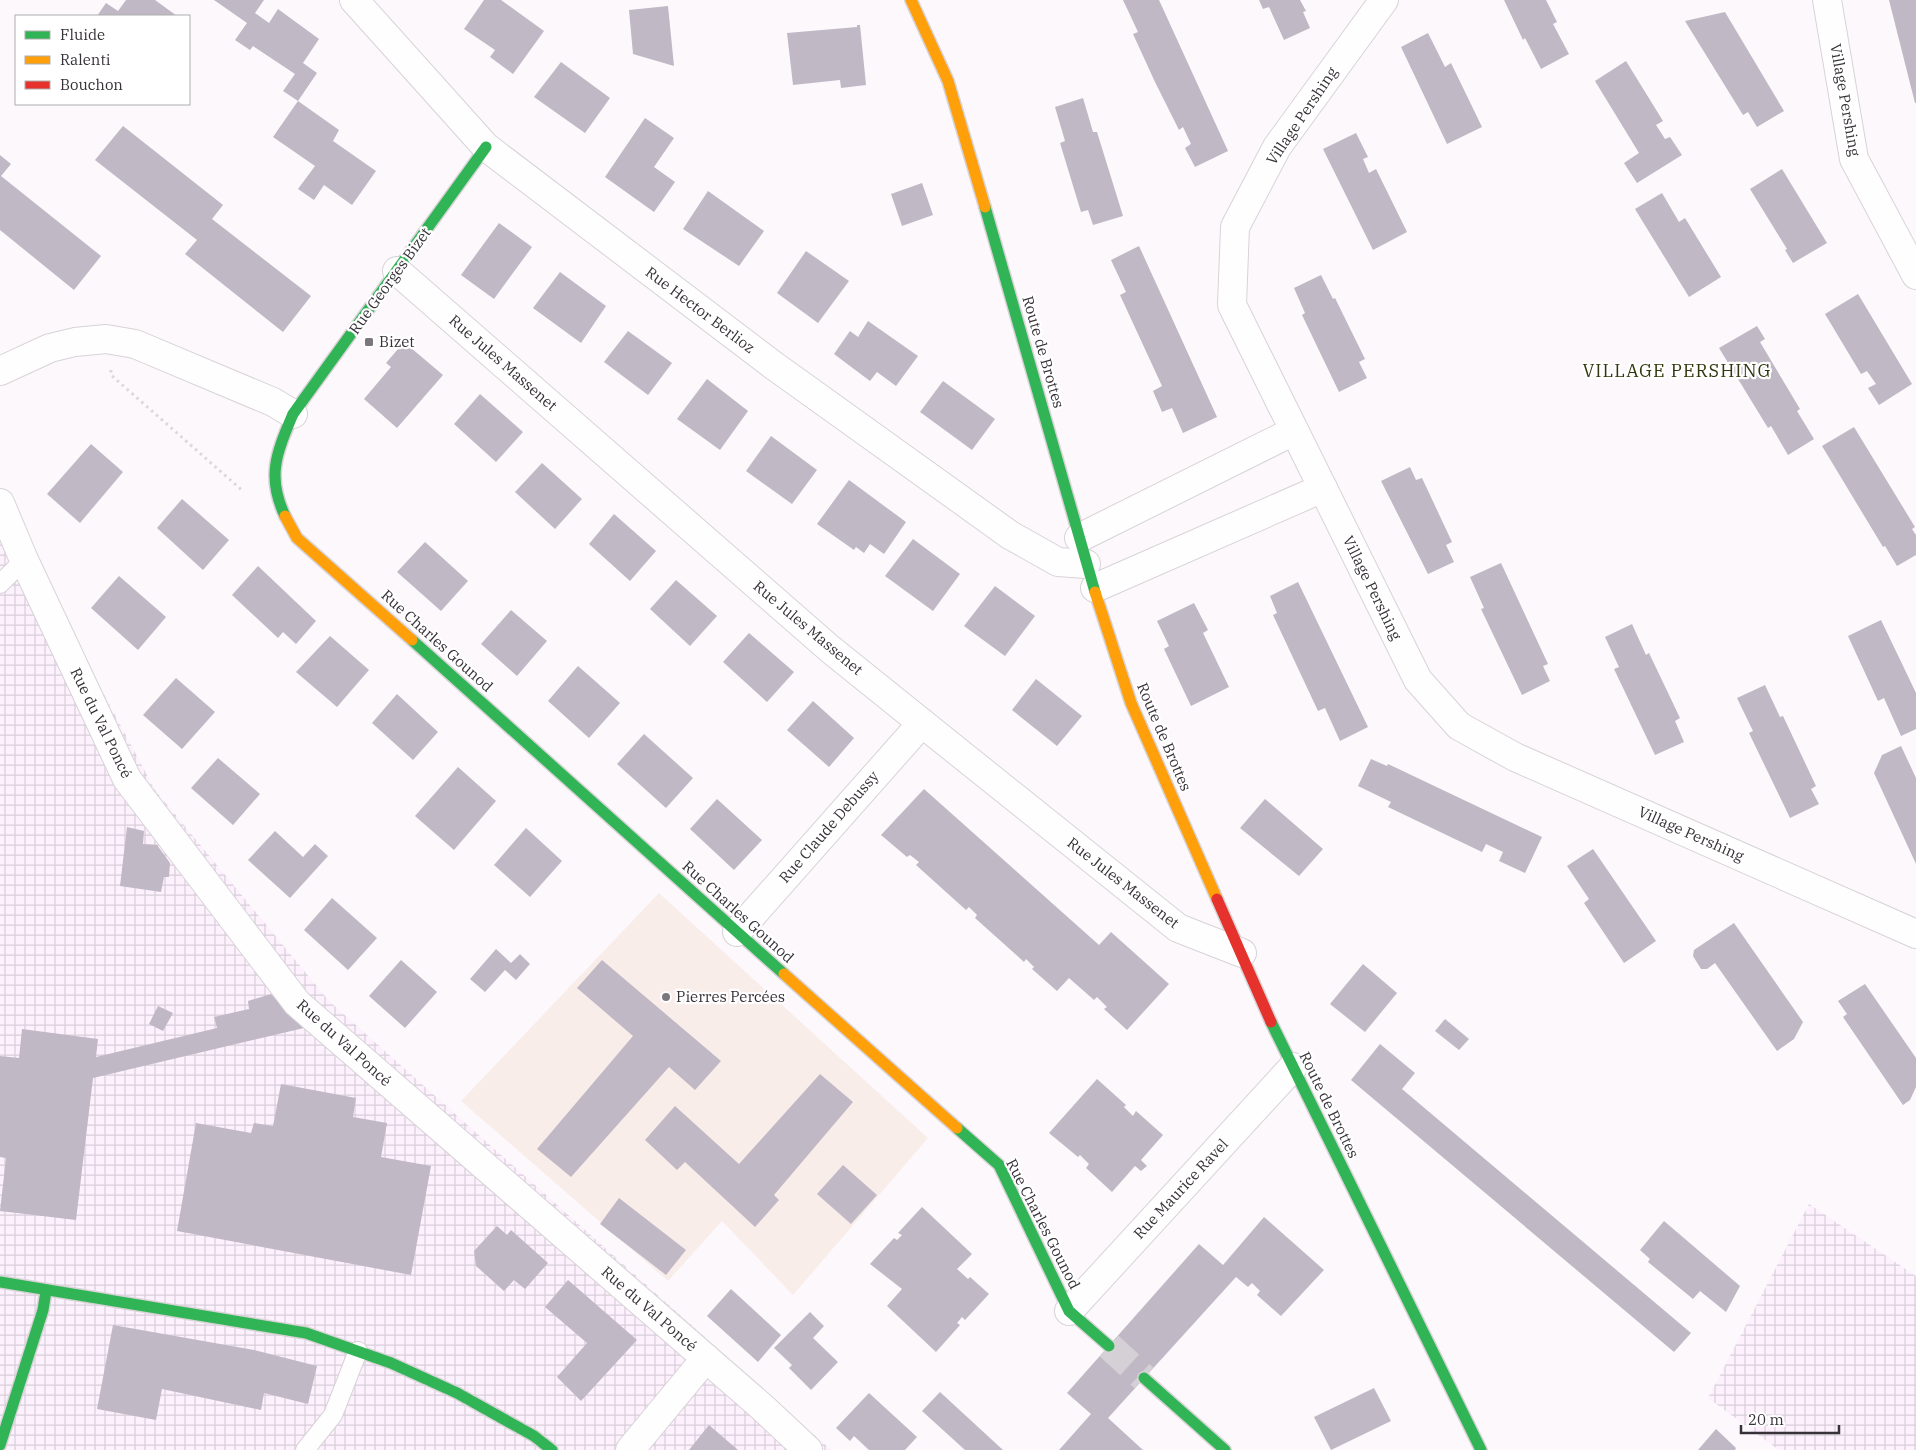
<svg xmlns="http://www.w3.org/2000/svg" width="1916" height="1450" font-family="'IBM Plex Serif',serif">
  <style>
    .industrial { fill: url(#industrial-grid) }
    .education { fill: #f9edea }
    .building { fill: #c0b8c5 }
    .lines { fill: none; stroke-linecap: round; stroke-linejoin: round }
    .secondary-tunnel { stroke: #d5d0d5; stroke-width: 28; stroke-dasharray: 28 14; stroke-linecap: butt }
    .lane-casing { stroke: #d7d3d7; stroke-width: 20 }
    .street-casing { stroke: #d7d3d7; stroke-width: 30 }
    .fast-casing { stroke: #d7d3d7; stroke-width: 14 }
    .slow-casing { stroke: #d7d3d7; stroke-width: 14 }
    .jam-casing { stroke: #d7d3d7; stroke-width: 14 }
    .path { stroke: #dad9da; stroke-width: 3; stroke-dasharray: 2.5 4; stroke-linecap: butt }
    .lane { stroke: #fffeff; stroke-width: 18 }
    .street { stroke: #fffeff; stroke-width: 28 }
    .fast { stroke: #30b455; stroke-width: 11 }
    .slow { stroke: #ff9f0a; stroke-width: 11 }
    .jam { stroke: #e5322d; stroke-width: 11 }
    .poi-dot { fill: #7c777d; stroke: #fff; stroke-width: 2 }
    .labels { text-anchor: middle; stroke-width: 4.5; stroke-linejoin: round; paint-order: stroke }
    .street-label { font-size: 15px; fill: #373238; stroke: #fff }
    .poi-label { font-size: 15px; fill: #373238; stroke: #fff; text-anchor: start }
    .quarter-label { font-size: 18px; letter-spacing: 1px; fill: #32370e; stroke: #fff }
  </style>
  <defs>
    <pattern id="industrial-grid" width="8" height="8" patternUnits="userSpaceOnUse" patternTransform="scale(1.25)"><rect width="8" height="8" fill="#fcf1fd"/><path d="M0 4h8M4 0v8" fill="none" stroke="#d9cfda"/></pattern>
  </defs>
  <rect width="100%" height="100%" fill="#fcf8fc"/>
  <g class="industrial">
    <polygon points="0,499 155,790 329,1001 831,1450 0,1450"/>
    <polygon points="1809,1204 1916,1276 1916,1450 1779,1450 1708,1398"/>
  </g>
  <polygon class="education" points="659,893 928,1138 793,1295 722,1221 668,1281 461,1101"/>
  <g class="building">
    <polygon points="126,0 155,0 177,16 97,16 106,3 118,11"/>
    <polygon points="214,0 264,0 255,13 269,23 278,9 319,39 303,63 317,73 298,101 283,91 295,74 253,46 250,50 235,40 247,23"/>
    <polygon points="484,0 501,0 544,31 513,74 490,57 495,50 464,29"/>
    <polygon points="1123,0 1159,0 1228,151 1195,167 1185,148 1191,144 1183,127 1179,130 1155,82 1133,34 1138,32"/>
    <polygon points="1259,0 1300,0 1306,11 1303,12 1310,28 1284,40 1269,7 1263,9"/>
    <polygon points="1504,0 1546,0 1557,22 1553,24 1569,54 1541,69 1525,38 1523,40"/>
    <polygon points="1889,0 1916,0 1916,103 1915,103"/>
    <polygon points="668,6 674,66 633,54 629,10"/>
    <polygon points="1725,12 1784,111 1757,127 1748,112 1743,115 1685,21"/>
    <polygon points="857,25 860,25 866,85 841,88 840,80 793,85 787,33 857,27"/>
    <polygon points="1428,33 1445,67 1451,63 1482,127 1447,144 1401,47"/>
    <polygon points="1626,61 1663,121 1656,125 1665,139 1670,137 1682,155 1637,183 1624,163 1639,153 1595,81"/>
    <polygon points="561,62 610,98 585,133 534,97"/>
    <polygon points="1083,98 1093,132 1097,132 1123,216 1093,225 1088,210 1081,212 1060,143 1065,141 1055,107"/>
    <polygon points="298,101 339,130 333,141 376,171 352,205 324,185 314,200 298,189 315,166 273,137"/>
    <polygon points="645,118 674,138 654,167 675,182 654,212 605,177"/>
    <polygon points="123,126 223,205 212,219 311,296 283,332 185,254 197,240 95,160"/>
    <polygon points="1356,133 1368,157 1363,159 1369,173 1376,169 1407,232 1373,250 1323,149"/>
    <polygon points="0,155 11,164 1,176 101,256 74,290 0,230"/>
    <polygon points="1782,169 1827,243 1793,263 1785,250 1787,249 1750,189"/>
    <polygon points="922,183 933,215 902,226 891,194"/>
    <polygon points="708,191 764,231 739,266 683,229"/>
    <polygon points="1662,193 1679,222 1685,218 1721,277 1689,297 1635,209"/>
    <polygon points="499,223 532,247 494,299 461,275"/>
    <polygon points="1139,246 1217,417 1183,433 1172,408 1162,412 1153,391 1162,386 1120,295 1126,292 1111,260"/>
    <polygon points="806,251 849,281 818,323 777,293"/>
    <polygon points="560,272 606,306 581,343 533,308"/>
    <polygon points="1321,275 1333,299 1335,298 1365,359 1359,362 1367,378 1339,392 1302,315 1305,313 1294,288"/>
    <polygon points="1858,294 1912,384 1879,405 1868,388 1876,384 1867,371 1861,374 1825,314"/>
    <polygon points="868,321 918,356 896,386 877,372 870,381 834,354 850,331 858,337"/>
    <polygon points="1757,326 1765,339 1760,342 1800,409 1797,411 1814,439 1788,455 1771,426 1768,428 1719,348"/>
    <polygon points="628,331 672,363 648,395 604,362"/>
    <polygon points="404,342 443,375 397,428 364,399 391,367 386,363"/>
    <polygon points="707,379 748,411 720,450 677,419"/>
    <polygon points="943,381 995,419 972,450 920,412"/>
    <polygon points="480,394 523,432 496,462 454,424"/>
    <polygon points="1854,427 1915,527 1912,529 1916,535 1916,555 1897,566 1885,546 1883,547 1822,446"/>
    <polygon points="771,436 817,470 792,504 746,471"/>
    <polygon points="91,444 123,472 80,523 47,494"/>
    <polygon points="542,463 582,499 555,529 515,492"/>
    <polygon points="1410,467 1416,480 1422,478 1452,542 1446,545 1454,562 1428,574 1381,481"/>
    <polygon points="849,480 906,522 884,554 870,544 864,553 856,547 854,550 817,524"/>
    <polygon points="182,499 229,540 203,570 157,528"/>
    <polygon points="614,514 656,551 630,581 589,544"/>
    <polygon points="913,539 960,574 933,611 885,576"/>
    <polygon points="425,542 468,581 441,611 397,572"/>
    <polygon points="1501,563 1548,664 1543,666 1550,681 1522,695 1481,609 1484,608 1470,577"/>
    <polygon points="258,566 316,621 296,644 283,632 278,638 232,595"/>
    <polygon points="119,576 166,617 138,650 91,608"/>
    <polygon points="676,580 717,616 690,646 650,609"/>
    <polygon points="1298,582 1368,727 1340,741 1325,708 1318,711 1273,615 1277,613 1270,596"/>
    <polygon points="995,586 1035,616 1005,656 964,626"/>
    <polygon points="1194,603 1208,630 1203,633 1229,687 1191,706 1164,649 1169,646 1157,621"/>
    <polygon points="511,610 547,641 517,676 481,644"/>
    <polygon points="1881,620 1916,693 1916,729 1901,736 1884,698 1878,701 1848,636"/>
    <polygon points="1632,624 1646,655 1649,653 1680,718 1675,721 1684,742 1655,755 1614,669 1619,667 1605,637"/>
    <polygon points="749,633 794,672 767,702 723,662"/>
    <polygon points="330,636 369,670 337,707 296,672"/>
    <polygon points="578,666 620,703 589,738 548,701"/>
    <polygon points="176,678 215,712 182,749 143,715"/>
    <polygon points="1036,679 1082,716 1057,746 1012,710"/>
    <polygon points="1765,685 1780,717 1783,716 1816,786 1811,789 1819,804 1790,818 1749,733 1753,731 1737,698"/>
    <polygon points="397,694 438,732 413,760 372,723"/>
    <polygon points="813,701 854,738 829,767 787,730"/>
    <polygon points="644,734 693,778 666,808 617,764"/>
    <polygon points="1901,746 1916,778 1916,864 1874,773 1882,755"/>
    <polygon points="218,758 260,794 233,825 191,788"/>
    <polygon points="1371,759 1387,766 1388,764 1542,837 1525,873 1499,861 1503,852 1486,844 1482,852 1388,807 1391,802 1358,786"/>
    <polygon points="458,767 496,801 454,850 415,816"/>
    <polygon points="924,789 1099,945 1111,932 1169,984 1127,1030 1104,1009 1107,1007 1097,997 1094,1000 1069,978 1057,991 1032,969 1034,967 1026,959 1024,962 975,918 977,915 969,907 966,910 916,865 919,862 910,855 907,857 881,835"/>
    <polygon points="717,799 762,840 734,870 690,829"/>
    <polygon points="1265,799 1323,849 1299,876 1240,828"/>
    <polygon points="127,827 144,831 143,844 157,845 170,863 169,877 164,877 161,892 120,886"/>
    <polygon points="526,828 562,861 530,897 494,865"/>
    <polygon points="275,831 303,857 315,844 328,856 290,898 248,860"/>
    <polygon points="1593,849 1656,941 1624,963 1584,903 1589,899 1567,866"/>
    <polygon points="332,898 377,938 348,970 304,930"/>
    <polygon points="1734,923 1803,1022 1794,1039 1777,1051 1715,963 1707,969 1701,969 1693,956 1694,950"/>
    <polygon points="496,949 511,963 520,954 530,964 516,980 505,970 485,992 470,979"/>
    <polygon points="401,960 437,992 405,1028 369,996"/>
    <polygon points="602,960 721,1061 695,1090 669,1067 571,1177 537,1149 633,1036 577,988"/>
    <polygon points="1363,964 1397,993 1365,1032 1330,1004"/>
    <polygon points="1865,984 1916,1058 1916,1087 1910,1100 1903,1105 1843,1017 1847,1014 1838,1001"/>
    <polygon points="271,994 304,1028 93,1078 76,1220 0,1211 6,1158 0,1157 0,1056 19,1058 22,1029 98,1039 96,1057 217,1028 214,1017 249,1009 248,1001"/>
    <polygon points="158,1006 173,1013 163,1031 149,1024"/>
    <polygon points="1445,1019 1469,1039 1459,1050 1435,1031"/>
    <polygon points="1380,1044 1415,1073 1402,1089 1691,1333 1674,1352 1351,1080"/>
    <polygon points="820,1074 853,1102 774,1195 779,1200 755,1227 685,1162 677,1170 645,1140 675,1106 739,1164"/>
    <polygon points="1097,1079 1126,1105 1124,1107 1133,1116 1136,1111 1163,1135 1141,1160 1147,1166 1141,1171 1135,1166 1112,1192 1086,1168 1089,1164 1080,1155 1078,1157 1049,1133"/>
    <polygon points="281,1084 356,1098 353,1117 387,1123 381,1157 431,1166 411,1275 177,1231 196,1123 251,1133 254,1123 273,1126"/>
    <polygon points="843,1165 877,1195 851,1224 817,1194"/>
    <polygon points="619,1198 686,1250 666,1275 600,1224"/>
    <polygon points="922,1207 972,1254 957,1269 968,1279 970,1277 989,1294 965,1320 962,1317 957,1323 960,1325 936,1352 887,1306 902,1289 870,1264 894,1238 897,1240 902,1235 898,1233"/>
    <polygon points="1264,1217 1324,1270 1281,1316 1257,1295 1260,1291 1252,1283 1248,1287 1236,1277 1108,1418 1143,1450 1059,1450 1091,1414 1067,1393 1199,1244 1223,1265"/>
    <polygon points="1664,1221 1740,1286 1726,1312 1700,1291 1693,1299 1648,1262 1650,1259 1640,1250"/>
    <polygon points="497,1226 507,1235 511,1230 548,1263 525,1289 514,1280 504,1291 476,1266 474,1251"/>
    <polygon points="568,1280 637,1340 581,1401 557,1377 587,1343 545,1307"/>
    <polygon points="731,1289 781,1335 758,1362 707,1316"/>
    <polygon points="810,1312 824,1326 813,1338 838,1362 811,1390 789,1368 792,1365 774,1348"/>
    <polygon points="113,1325 254,1350 317,1366 308,1404 264,1393 261,1410 162,1389 156,1420 97,1409"/>
    <polygon points="1374,1388 1391,1421 1331,1450 1314,1417"/>
    <polygon points="940,1392 1003,1450 965,1450 922,1411"/>
    <polygon points="869,1393 917,1437 905,1450 869,1450 854,1436 850,1441 836,1428"/>
    <polygon points="709,1425 738,1450 689,1450"/>
    <polygon points="1716,1429 1736,1448 1735,1450 1698,1450"/>
  </g>
  <g class="lines">
    <polyline class="secondary-tunnel" points="1109,1346 1144,1378"/>
    <g class="lane-casing">
      <g id="lane">
        <polyline points="0,584 24,560"/>
        <polyline points="305,1450 333,1415 358,1351"/>
      </g>
    </g>
    <g class="street-casing">
      <g id="street">
        <polyline points="354,0 486,147 773,365 1010,535 1058,562 1086,564"/>
        <polyline points="1384,0 1277,147 1235,227 1232,305 1418,680 1459,726 1515,757 1916,934"/>
        <polyline points="1827,0 1854,159 1916,275"/>
        <polyline points="397,271 830,649 922,723 1178,928 1242,953"/>
        <polyline points="0,371 50,348 75,342 106,339 135,344 273,402 293,414"/>
        <polyline points="0,503 24,560 127,779 297,1003 762,1407 808,1450"/>
        <polyline points="1079,538 1294,431"/>
        <polyline points="1095,588 1323,488"/>
        <polyline points="737,932 922,723"/>
        <polyline points="1069,1311 1293,1067"/>
        <polyline points="630,1450 706,1358"/>
      </g>
    </g>
    <g class="fast-casing">
      <g id="fast">
        <polyline points="985,207 1095,592"/>
        <path d="M285 516C266 476 277 452 293 414L486 147"/>
        <polyline points="412,640 784,974"/>
        <polyline points="1271,1022 1481,1450"/>
        <polyline points="957,1128 999,1165 1069,1311 1109,1346"/>
        <polyline points="0,1282 306,1333 391,1363 457,1393 534,1436 552,1450"/>
        <polyline points="1144,1378 1225,1450"/>
        <polyline points="0,1445 43,1310 46,1291"/>
      </g>
    </g>
    <g class="slow-casing">
      <g id="slow">
        <polyline points="911,0 948,81 985,207"/>
        <polyline points="285,516 297,538 412,640"/>
        <polyline points="1095,592 1131,703 1217,899"/>
        <polyline points="784,974 957,1128"/>
      </g>
    </g>
    <g class="jam-casing">
      <polyline id="jam" points="1217,899 1271,1022"/>
    </g>
    <polyline class="path" points="111,370 111,375 244,492"/>
    <use href="#lane" class="lane"/>
    <use href="#street" class="street"/>
    <use href="#fast" class="fast"/>
    <use href="#slow" class="slow"/>
    <use href="#jam" class="jam"/>
  </g>
  <g class="poi-dot">
    <rect x="364" y="337" width="10" height="10" rx="2.5"/>
    <circle cx="666" cy="997" r="5"/>
  </g>
  <g class="labels">
    <g class="street-label">
      <text transform="translate(1845 100) rotate(80)" y="5">Village Pershing</text>
      <text transform="translate(1302 116) rotate(-56)" y="5">Village Pershing</text>
      <text transform="translate(390 281) rotate(-54)" y="5">Rue Georges Bizet</text>
      <text transform="translate(700 310) rotate(37)" y="5">Rue Hector Berlioz</text>
      <text transform="translate(1043 352) rotate(74)" y="5">Route de Brottes</text>
      <text transform="translate(503 363) rotate(41)" y="5">Rue Jules Massenet</text>
      <text transform="translate(1372 588) rotate(64)" y="5">Village Pershing</text>
      <text transform="translate(808 628) rotate(40)" y="5">Rue Jules Massenet</text>
      <text transform="translate(437 641) rotate(42)" y="5">Rue Charles Gounod</text>
      <text transform="translate(101 723) rotate(64)" y="5">Rue du Val Poncé</text>
      <text transform="translate(1164 737) rotate(67)" y="5">Route de Brottes</text>
      <text transform="translate(829 827) rotate(-49)" y="5">Rue Claude Debussy</text>
      <text transform="translate(1691 834) rotate(24)" y="5">Village Pershing</text>
      <text transform="translate(1123 883) rotate(38)" y="5">Rue Jules Massenet</text>
      <text transform="translate(738 912) rotate(42)" y="5">Rue Charles Gounod</text>
      <text transform="translate(344 1043) rotate(42)" y="5">Rue du Val Poncé</text>
      <text transform="translate(1329 1105) rotate(64)" y="5">Route de Brottes</text>
      <text transform="translate(1181 1189) rotate(-47)" y="5">Rue Maurice Ravel</text>
      <text transform="translate(1043 1224) rotate(63)" y="5">Rue Charles Gounod</text>
      <text transform="translate(649 1309) rotate(41)" y="5">Rue du Val Poncé</text>
    </g>
    <g class="poi-label">
      <text x="379" y="347">Bizet</text>
      <text x="676" y="1002">Pierres Percées</text>
    </g>
    <g class="quarter-label">
      <text x="1677" y="377">VILLAGE PERSHING</text>
    </g>
  </g>
  <rect x="15" y="15" width="175" height="90" fill="#ffffff" stroke="#afadaf"/>
  <rect x="25" y="31" width="25" height="8" fill="#30b455" stroke="#afadaf"/>
  <text x="60" y="40" font-size="15" fill="#373238">Fluide</text>
  <rect x="25" y="56" width="25" height="8" fill="#ff9f0a" stroke="#afadaf"/>
  <text x="60" y="65" font-size="15" fill="#373238">Ralenti</text>
  <rect x="25" y="81" width="25" height="8" fill="#e5322d" stroke="#afadaf"/>
  <text x="60" y="90" font-size="15" fill="#373238">Bouchon</text>
  <path d="M1741 1425v8h98v-8" fill="none" stroke="#373238" stroke-width="2.5"/>
  <text x="1748" y="1425" font-size="15" fill="#373238" stroke="#ffffff" stroke-width="4" paint-order="stroke">20 m</text>
</svg>
